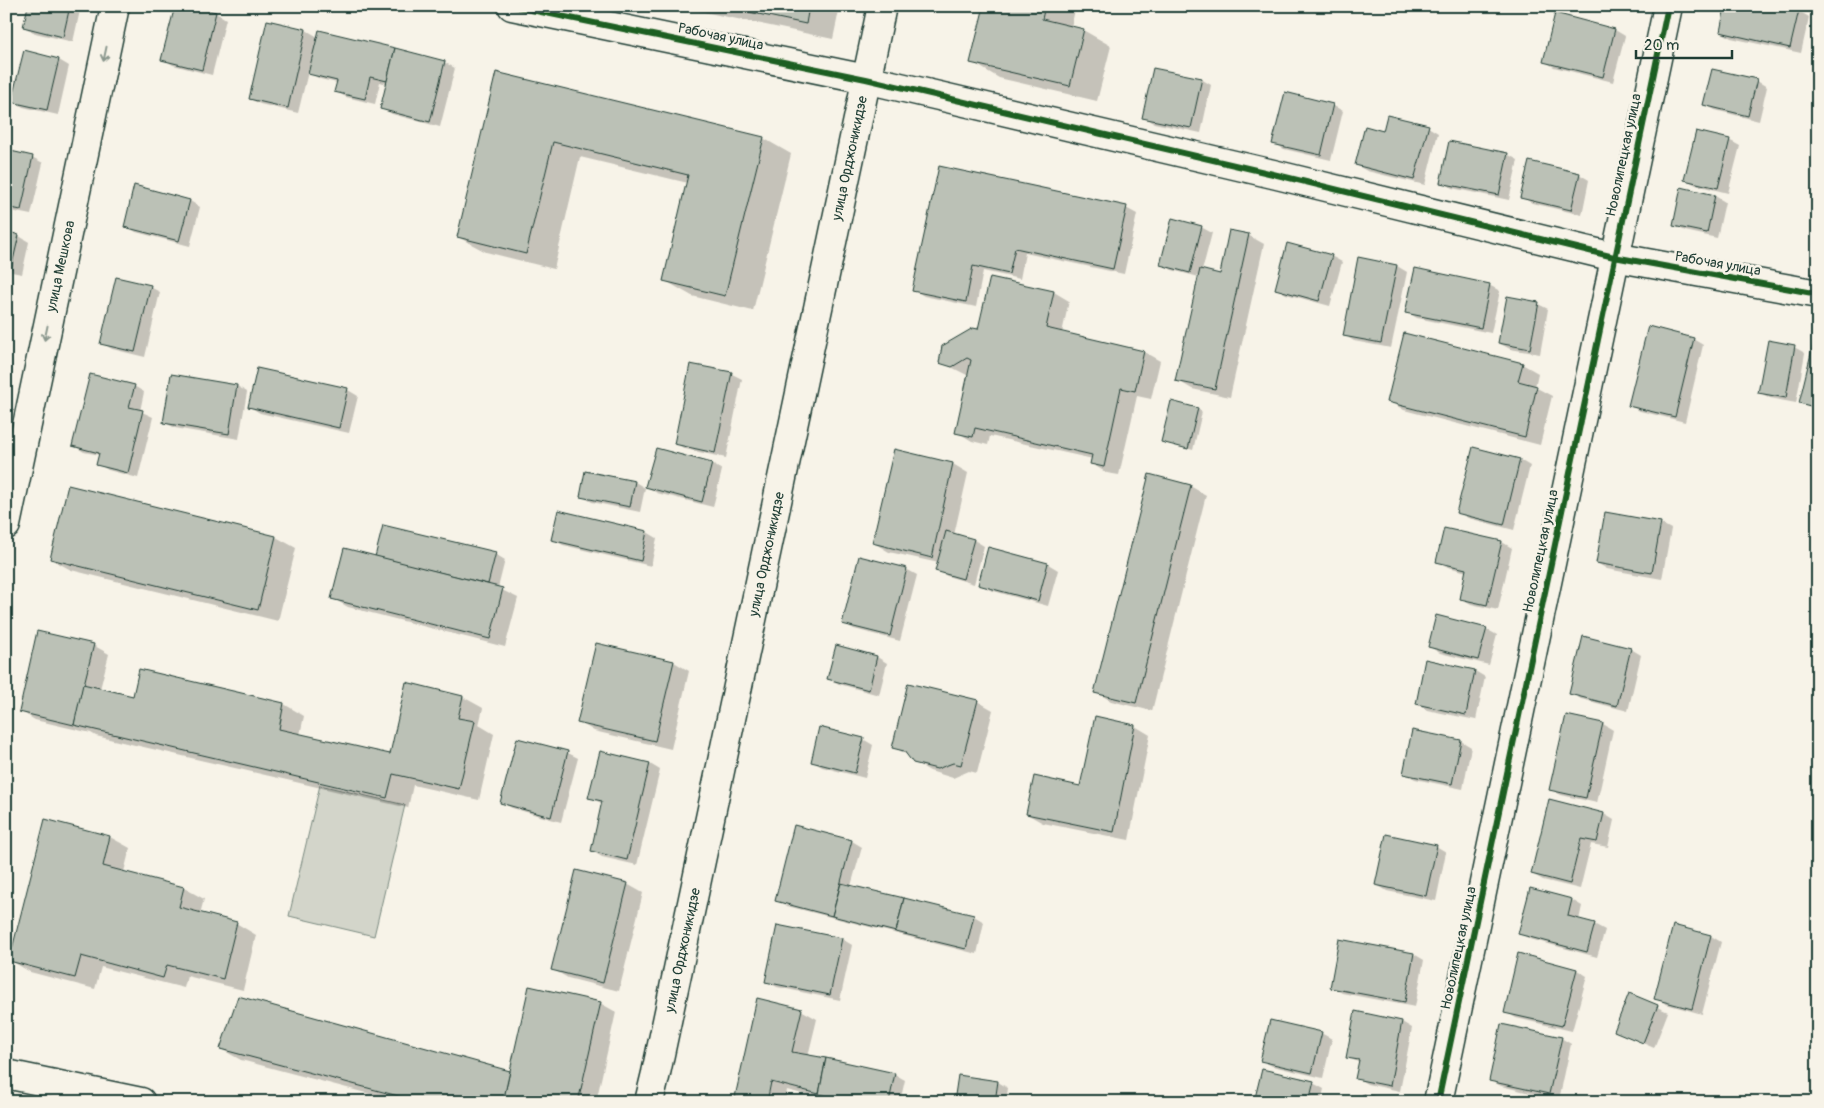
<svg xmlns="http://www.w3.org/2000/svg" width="1824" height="1108" font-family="Pangolin,sans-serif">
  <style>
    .green { fill: #d3d5ca; stroke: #79897f }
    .shadow { fill: #0003 }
    .building { fill: #bbc1b6; stroke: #1f3d34 }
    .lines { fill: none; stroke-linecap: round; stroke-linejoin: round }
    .street-casing { stroke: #1f3d34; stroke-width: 31 }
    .secondary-casing { stroke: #1f3d34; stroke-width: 31 }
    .street { stroke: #f7f3e8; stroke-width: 28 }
    .secondary { stroke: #f7f3e8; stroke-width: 28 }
    .cycleway-casing { stroke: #f7f3e8; stroke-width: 9 }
    .cycleway { stroke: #1b5e20; stroke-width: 6 }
    .oneway { stroke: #8b988e }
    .labels { text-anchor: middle; stroke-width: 5; stroke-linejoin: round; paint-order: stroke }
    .street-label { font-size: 14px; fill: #1f3d34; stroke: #f7f3e8 }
  </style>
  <rect width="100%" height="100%" fill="#f7f3e8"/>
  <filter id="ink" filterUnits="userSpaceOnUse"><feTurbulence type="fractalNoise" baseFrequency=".02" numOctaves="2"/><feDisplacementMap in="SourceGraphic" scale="10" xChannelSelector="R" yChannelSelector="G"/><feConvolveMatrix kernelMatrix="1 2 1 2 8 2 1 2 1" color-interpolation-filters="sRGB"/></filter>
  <g filter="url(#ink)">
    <polygon class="green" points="320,785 405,805 374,936 289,916"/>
    <g class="shadow">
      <polygon points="19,6 81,6 73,42 35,33 24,27 28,9"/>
      <polygon points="687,6 840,6 833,39 694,10"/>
      <polygon points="985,6 1076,6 1071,27 1083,30 1111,46 1097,101 999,78 972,62"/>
      <polygon points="1799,11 1809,17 1801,53 1731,38 1721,32"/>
      <polygon points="216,13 226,19 212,75 173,65 163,59"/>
      <polygon points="306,30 318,37 444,62 455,68 440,127 392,114 381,108 387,84 380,82 375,104 346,97 335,91 337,83 320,79 308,72 298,113 260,104 250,99"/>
      <polygon points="1615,30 1625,36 1613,82 1554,67 1544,61"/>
      <polygon points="59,60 69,66 58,115 23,107 13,101"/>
      <polygon points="1713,70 1757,81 1767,87 1759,121 1715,110 1704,104"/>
      <polygon points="497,74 763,138 791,154 753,311 692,296 664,280 688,183 580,157 554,269 486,252 458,237"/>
      <polygon points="1201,79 1211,85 1201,133 1154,123 1144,117"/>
      <polygon points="6,94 9,96 6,108"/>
      <polygon points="1332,105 1343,111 1331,160 1284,149 1274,143"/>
      <polygon points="1428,127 1438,133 1425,185 1367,171 1356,165 1384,132"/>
      <polygon points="1729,140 1740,146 1728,193 1696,185 1685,179"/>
      <polygon points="6,151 32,157 43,163 31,215 6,210"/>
      <polygon points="1507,154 1518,160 1509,200 1452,188 1442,182"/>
      <polygon points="940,168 1126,208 1137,214 1124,274 1025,253 1020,279 983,271 976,307 924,296 914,290"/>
      <polygon points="1579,174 1589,180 1582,215 1532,203 1522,197"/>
      <polygon points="135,187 190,201 200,207 190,246 136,232 126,226"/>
      <polygon points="1715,196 1725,202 1717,238 1685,231 1674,225"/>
      <polygon points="1201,227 1212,233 1202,271 1221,275 1248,235 1264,244 1230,397 1192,389 1177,380 1199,277 1172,270 1161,264"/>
      <polygon points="6,233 19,236 29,242 22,274 6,271"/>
      <polygon points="1331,256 1342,262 1330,306 1286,294 1276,288"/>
      <polygon points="1359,258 1397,266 1407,272 1391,348 1354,341 1344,335"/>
      <polygon points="991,278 1054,292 1069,301 1062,333 1144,352 1160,361 1151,399 1137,396 1119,475 1107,473 1092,464 1093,459 990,436 988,445 972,441 957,432 969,376 941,362 979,331"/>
      <polygon points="1489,285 1500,291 1491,333 1417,318 1407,312"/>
      <polygon points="150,287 160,292 145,357 112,349 102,343"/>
      <polygon points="1538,304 1548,309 1540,354 1510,349 1499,343"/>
      <polygon points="1693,339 1703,345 1685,422 1640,411 1630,406"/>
      <polygon points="1794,347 1805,353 1796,403 1770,398 1759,392"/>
      <polygon points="1818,347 1818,410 1801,403"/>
      <polygon points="1522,364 1538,373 1535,387 1552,396 1540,445 1404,410 1389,401"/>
      <polygon points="732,374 742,379 726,458 685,449 675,443"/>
      <polygon points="134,386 144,392 140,411 153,417 138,478 108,470 98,464 100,455 84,452 74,446"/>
      <polygon points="237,386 247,392 239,439 175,428 164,422"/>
      <polygon points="348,390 358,396 349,433 260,413 250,407"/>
      <polygon points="1198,409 1202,412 1193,450 1163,441"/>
      <polygon points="1474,448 1520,460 1530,466 1514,530 1468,518 1457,512"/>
      <polygon points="895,451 953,464 968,473 954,535 974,540 984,546 974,584 947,576 937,570 939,563 889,552 874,543"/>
      <polygon points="712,464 722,470 713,507 657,493 647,487"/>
      <polygon points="586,472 635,482 645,488 640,512 592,502 581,496"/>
      <polygon points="1190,486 1206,495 1152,711 1111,701 1096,692"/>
      <polygon points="559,512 647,532 657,538 651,566 563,545 552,539"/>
      <polygon points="1660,523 1671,529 1662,579 1607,569 1597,563"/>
      <polygon points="1445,529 1502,542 1512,548 1498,610 1471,604 1461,598 1467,572 1448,567 1437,561"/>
      <polygon points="276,537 296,548 278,621 71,570 51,559"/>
      <polygon points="495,554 505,560 498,588 518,598 505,647 348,607 332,598 376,557"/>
      <polygon points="1048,564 1058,570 1048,606 990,590 980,584"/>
      <polygon points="906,569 917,575 900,641 854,629 843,623"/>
      <polygon points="1486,629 1497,635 1489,665 1440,653 1430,647"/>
      <polygon points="1584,637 1631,649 1641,655 1628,711 1581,699 1571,693"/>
      <polygon points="93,645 109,654 100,689 134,697 284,704 304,716 300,735 391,756 463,697 483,708 479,725 494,734 479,800 413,785 408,808 96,736 91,733 35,720 20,711"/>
      <polygon points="597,645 674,662 689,671 671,749 594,731 579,722"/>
      <polygon points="837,646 877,657 887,663 879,695 839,684 828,678"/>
      <polygon points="1426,661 1475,671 1485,677 1476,720 1427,710 1417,704"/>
      <polygon points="977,701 993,710 977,773 969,771 953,778 930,771 914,762 909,756 894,747"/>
      <polygon points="1567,716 1603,724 1613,730 1597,803 1561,795 1550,789"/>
      <polygon points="1135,726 1150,735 1129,840 1043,823 1027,814 1081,787"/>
      <polygon points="518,739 568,753 578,758 561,822 512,808 501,802"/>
      <polygon points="863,739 873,745 865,778 822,767 812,761"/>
      <polygon points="1461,741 1471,747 1463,789 1415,779 1404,773"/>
      <polygon points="600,752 650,764 660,770 637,865 602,857 592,851 603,804 589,797"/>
      <polygon points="1550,801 1604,814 1614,820 1608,847 1591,844 1580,889 1543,880 1532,874"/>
      <polygon points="795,826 852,841 862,847 851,886 974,916 984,922 977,954 787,906 777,900"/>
      <polygon points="110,837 130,848 124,872 184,888 204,899 200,914 236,923 256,935 243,990 187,976 184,988 101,967 95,989 30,972 10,960"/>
      <polygon points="1436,846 1446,852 1436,901 1387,891 1377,885"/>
      <polygon points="627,884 643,893 619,991 568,978 552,969"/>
      <polygon points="1531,890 1572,900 1582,906 1579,920 1594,924 1605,930 1597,957 1530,939 1519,933"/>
      <polygon points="1711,936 1721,942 1702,1014 1666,1004 1655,998"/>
      <polygon points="842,939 852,945 840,1000 777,987 766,981"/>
      <polygon points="1414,954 1424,960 1415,1007 1342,993 1331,987"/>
      <polygon points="1577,970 1587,976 1572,1031 1516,1018 1506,1012"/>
      <polygon points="1630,995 1668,1012 1654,1048 1616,1031"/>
      <polygon points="600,1003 616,1012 596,1102 400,1102 241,1060 221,1049 509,1072"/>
      <polygon points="801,1010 817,1019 808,1056 894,1074 905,1080 900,1102 843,1102 835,1100 834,1102 787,1090 785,1102 746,1102 737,1096"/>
      <polygon points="1356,1013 1402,1022 1412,1028 1400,1091 1367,1084 1357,1078 1360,1063 1347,1057"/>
      <polygon points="1321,1033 1332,1039 1323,1078 1272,1066 1262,1060"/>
      <polygon points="1561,1038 1571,1044 1559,1100 1501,1086 1490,1080"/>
      <polygon points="959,1076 998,1082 1008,1088 1006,1102 955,1102"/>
      <polygon points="1313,1083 1324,1089 1321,1102 1256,1102"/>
    </g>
    <g class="building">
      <polygon points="28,6 70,6 63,37 23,27"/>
      <polygon points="175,6 194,6 216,12 202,70 161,60"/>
      <polygon points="720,6 809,6 806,24"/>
      <polygon points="984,6 1045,6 1042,19 1084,29 1070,86 970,63"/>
      <polygon points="1725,6 1784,6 1799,10 1790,48 1720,32"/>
      <polygon points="1555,13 1615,29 1603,77 1543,62"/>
      <polygon points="267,20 306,29 288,108 249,99"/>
      <polygon points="319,30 395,48 387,81 370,77 365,99 334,92 337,81 308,74"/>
      <polygon points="395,48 445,61 430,122 380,109"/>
      <polygon points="24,50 59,59 47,110 11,102"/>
      <polygon points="1153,68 1202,78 1191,128 1142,118"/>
      <polygon points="1712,69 1757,79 1748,116 1703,105"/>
      <polygon points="496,72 764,137 725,296 663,281 688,175 553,142 526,254 457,237"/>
      <polygon points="1285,92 1333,104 1321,155 1272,144"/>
      <polygon points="1387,115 1429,125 1414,180 1355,165 1365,126 1383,131"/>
      <polygon points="1696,131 1730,139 1718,188 1684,180"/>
      <polygon points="1449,141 1508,153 1499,195 1440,183"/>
      <polygon points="6,150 33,156 21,210 6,207"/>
      <polygon points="1529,161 1580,173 1571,210 1520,198"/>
      <polygon points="939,166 1127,206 1113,269 1015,248 1009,274 973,266 966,302 912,291"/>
      <polygon points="134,185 190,200 179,241 124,227"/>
      <polygon points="1681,187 1715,195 1707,233 1673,226"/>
      <polygon points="1172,218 1202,226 1190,273 1160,265"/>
      <polygon points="1229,230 1249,234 1215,389 1175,381 1200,269 1220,274"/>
      <polygon points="6,231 19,235 11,269 6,268"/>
      <polygon points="1287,243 1332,255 1319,301 1275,289"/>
      <polygon points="1358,257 1397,265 1381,343 1343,336"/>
      <polygon points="1415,268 1490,284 1481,328 1405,313"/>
      <polygon points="116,277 151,285 135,352 100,344"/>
      <polygon points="990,277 1054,291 1046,328 1144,351 1135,391 1121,388 1104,467 1090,464 1092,455 975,428 973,437 955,433 971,360 967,358 952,367 939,363 942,346 973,328 978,329"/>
      <polygon points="1507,296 1539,302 1530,349 1498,343"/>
      <polygon points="1648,326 1694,338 1675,417 1628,406"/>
      <polygon points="1404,333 1523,363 1518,381 1537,386 1525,437 1387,402"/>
      <polygon points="1768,340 1795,345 1786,398 1758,393"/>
      <polygon points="1813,345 1818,346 1818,408 1799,403"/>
      <polygon points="690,364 732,372 715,453 674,444"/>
      <polygon points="257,368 348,388 339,428 248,407"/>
      <polygon points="90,374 135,385 129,407 143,410 128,473 96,465 99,453 72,446"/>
      <polygon points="171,374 237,385 229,434 163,423"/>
      <polygon points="1171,401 1198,408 1188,449 1161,442"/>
      <polygon points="1473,447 1520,459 1504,525 1456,513"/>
      <polygon points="656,448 712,463 702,502 645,487"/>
      <polygon points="894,449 953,463 932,558 872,543"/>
      <polygon points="585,471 635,481 630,507 580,497"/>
      <polygon points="1149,474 1191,485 1136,703 1094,693"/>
      <polygon points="68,485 276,536 258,610 50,559"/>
      <polygon points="558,510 647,531 641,561 551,540"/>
      <polygon points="1605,512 1661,522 1652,573 1596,563"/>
      <polygon points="383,525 496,552 488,584 375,557"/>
      <polygon points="1444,528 1502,541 1487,605 1460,599 1466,569 1436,562"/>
      <polygon points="946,531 974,539 963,579 935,571"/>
      <polygon points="988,547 1048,563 1038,601 978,585"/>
      <polygon points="344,548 503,588 490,639 331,599"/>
      <polygon points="859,556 907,568 890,636 842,624"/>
      <polygon points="1436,615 1487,628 1478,660 1428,647"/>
      <polygon points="37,631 94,644 74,725 19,712"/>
      <polygon points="1583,636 1631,648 1617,706 1569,694"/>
      <polygon points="596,643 674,661 655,741 577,723"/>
      <polygon points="836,645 877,656 869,690 827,679"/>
      <polygon points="1425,659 1475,670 1466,715 1416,704"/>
      <polygon points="139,669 284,703 279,729 390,754 406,682 463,696 458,718 475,721 459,789 393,774 387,798 74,725 83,684 133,696"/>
      <polygon points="908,683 978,700 961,765 953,763 937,769 913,763 904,751 892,748"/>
      <polygon points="1566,715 1603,723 1586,798 1549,790"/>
      <polygon points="1095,716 1135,725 1114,832 1026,814 1034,776 1080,786"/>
      <polygon points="819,727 864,738 855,773 811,762"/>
      <polygon points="1412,730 1461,740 1452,784 1403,774"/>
      <polygon points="517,738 568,751 551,817 500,803"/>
      <polygon points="600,751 650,763 627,860 591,851 602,801 588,798"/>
      <polygon points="1549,799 1604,813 1597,842 1581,839 1570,884 1531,874"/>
      <polygon points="45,819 110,836 103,866 184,887 179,907 237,922 223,979 167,965 163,978 81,956 75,978 9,961"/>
      <polygon points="794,825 852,840 832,916 775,901"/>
      <polygon points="1386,834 1437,845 1426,896 1375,885"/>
      <polygon points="576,870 628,883 603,983 551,970"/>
      <polygon points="841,883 904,898 896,932 832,916"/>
      <polygon points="1530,888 1572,899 1568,916 1595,923 1587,952 1518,934"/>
      <polygon points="904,898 974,915 966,949 896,932"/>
      <polygon points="777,925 842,938 830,995 765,982"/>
      <polygon points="1673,925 1711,935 1692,1009 1654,999"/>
      <polygon points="1339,939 1414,953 1405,1002 1330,988"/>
      <polygon points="1518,953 1577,969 1562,1026 1504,1013"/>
      <polygon points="529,986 601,1002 578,1102 503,1102"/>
      <polygon points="1629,993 1658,1005 1643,1043 1614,1031"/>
      <polygon points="238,996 510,1071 503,1102 421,1102 220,1049"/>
      <polygon points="757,998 802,1009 792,1052 826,1058 819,1094 771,1082 767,1102 758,1102 735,1097"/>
      <polygon points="1355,1011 1402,1021 1390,1086 1355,1079 1359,1060 1346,1058"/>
      <polygon points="1270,1020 1322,1032 1312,1073 1260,1061"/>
      <polygon points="1501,1024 1562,1037 1549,1094 1489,1081"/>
      <polygon points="826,1058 895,1073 889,1102 857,1102 819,1094"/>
      <polygon points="1262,1069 1314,1081 1309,1102 1254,1102"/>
      <polygon points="958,1075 998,1081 995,1102 954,1102"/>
      <polygon points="1363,1094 1391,1100 1391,1102 1361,1102"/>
    </g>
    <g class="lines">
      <g class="street-casing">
        <g id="street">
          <polyline points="512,6 866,79 1273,174 1614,257 1818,294"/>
          <polyline points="6,525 115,6"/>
          <polyline points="6,1074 141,1102"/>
        </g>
      </g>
      <g class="secondary-casing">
        <g id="secondary">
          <polyline points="649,1102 656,1073 882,6"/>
          <polyline points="1438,1102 1668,6"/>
        </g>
      </g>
      <use href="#street" class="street"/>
      <use href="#secondary" class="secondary"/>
      <g class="cycleway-casing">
        <g id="cycleway">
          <polyline points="512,6 866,79 1273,174 1614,257 1818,294"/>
          <polyline points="1438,1102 1668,6"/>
        </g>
      </g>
      <use href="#cycleway" class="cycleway"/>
    </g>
    <defs><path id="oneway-shaft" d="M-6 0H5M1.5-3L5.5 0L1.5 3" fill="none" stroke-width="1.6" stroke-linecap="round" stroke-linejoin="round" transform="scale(1.25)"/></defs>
    <g class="oneway">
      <use href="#oneway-shaft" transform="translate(105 54) rotate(102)"/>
      <use href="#oneway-shaft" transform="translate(46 333) rotate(102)"/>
    </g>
  </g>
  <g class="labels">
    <g class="street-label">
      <text transform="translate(721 36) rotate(12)" y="5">Рабочая улица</text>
      <text transform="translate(1623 155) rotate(-78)" y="5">Новолипецкая улица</text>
      <text transform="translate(849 158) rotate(-78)" y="5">улица Орджоникидзе</text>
      <text transform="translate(1718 263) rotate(10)" y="5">Рабочая улица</text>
      <text transform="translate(60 266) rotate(-78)" y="5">улица Мешкова</text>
      <text transform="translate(1540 551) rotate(-78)" y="5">Новолипецкая улица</text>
      <text transform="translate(766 554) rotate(-78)" y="5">улица Орджоникидзе</text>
      <text transform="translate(1458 948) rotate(-78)" y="5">Новолипецкая улица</text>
      <text transform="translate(682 950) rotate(-78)" y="5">улица Орджоникидзе</text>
    </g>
  </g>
  <rect width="1824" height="1108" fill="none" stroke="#f7f3e8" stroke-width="25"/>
  <rect x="12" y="12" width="1799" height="1083" fill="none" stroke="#1f3d34" stroke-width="2" filter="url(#ink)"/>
  <path d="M1636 50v8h96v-8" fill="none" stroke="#1f3d34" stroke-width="2.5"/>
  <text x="1644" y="50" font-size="15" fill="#1f3d34" stroke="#f7f3e8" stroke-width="4" paint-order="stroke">20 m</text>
</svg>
